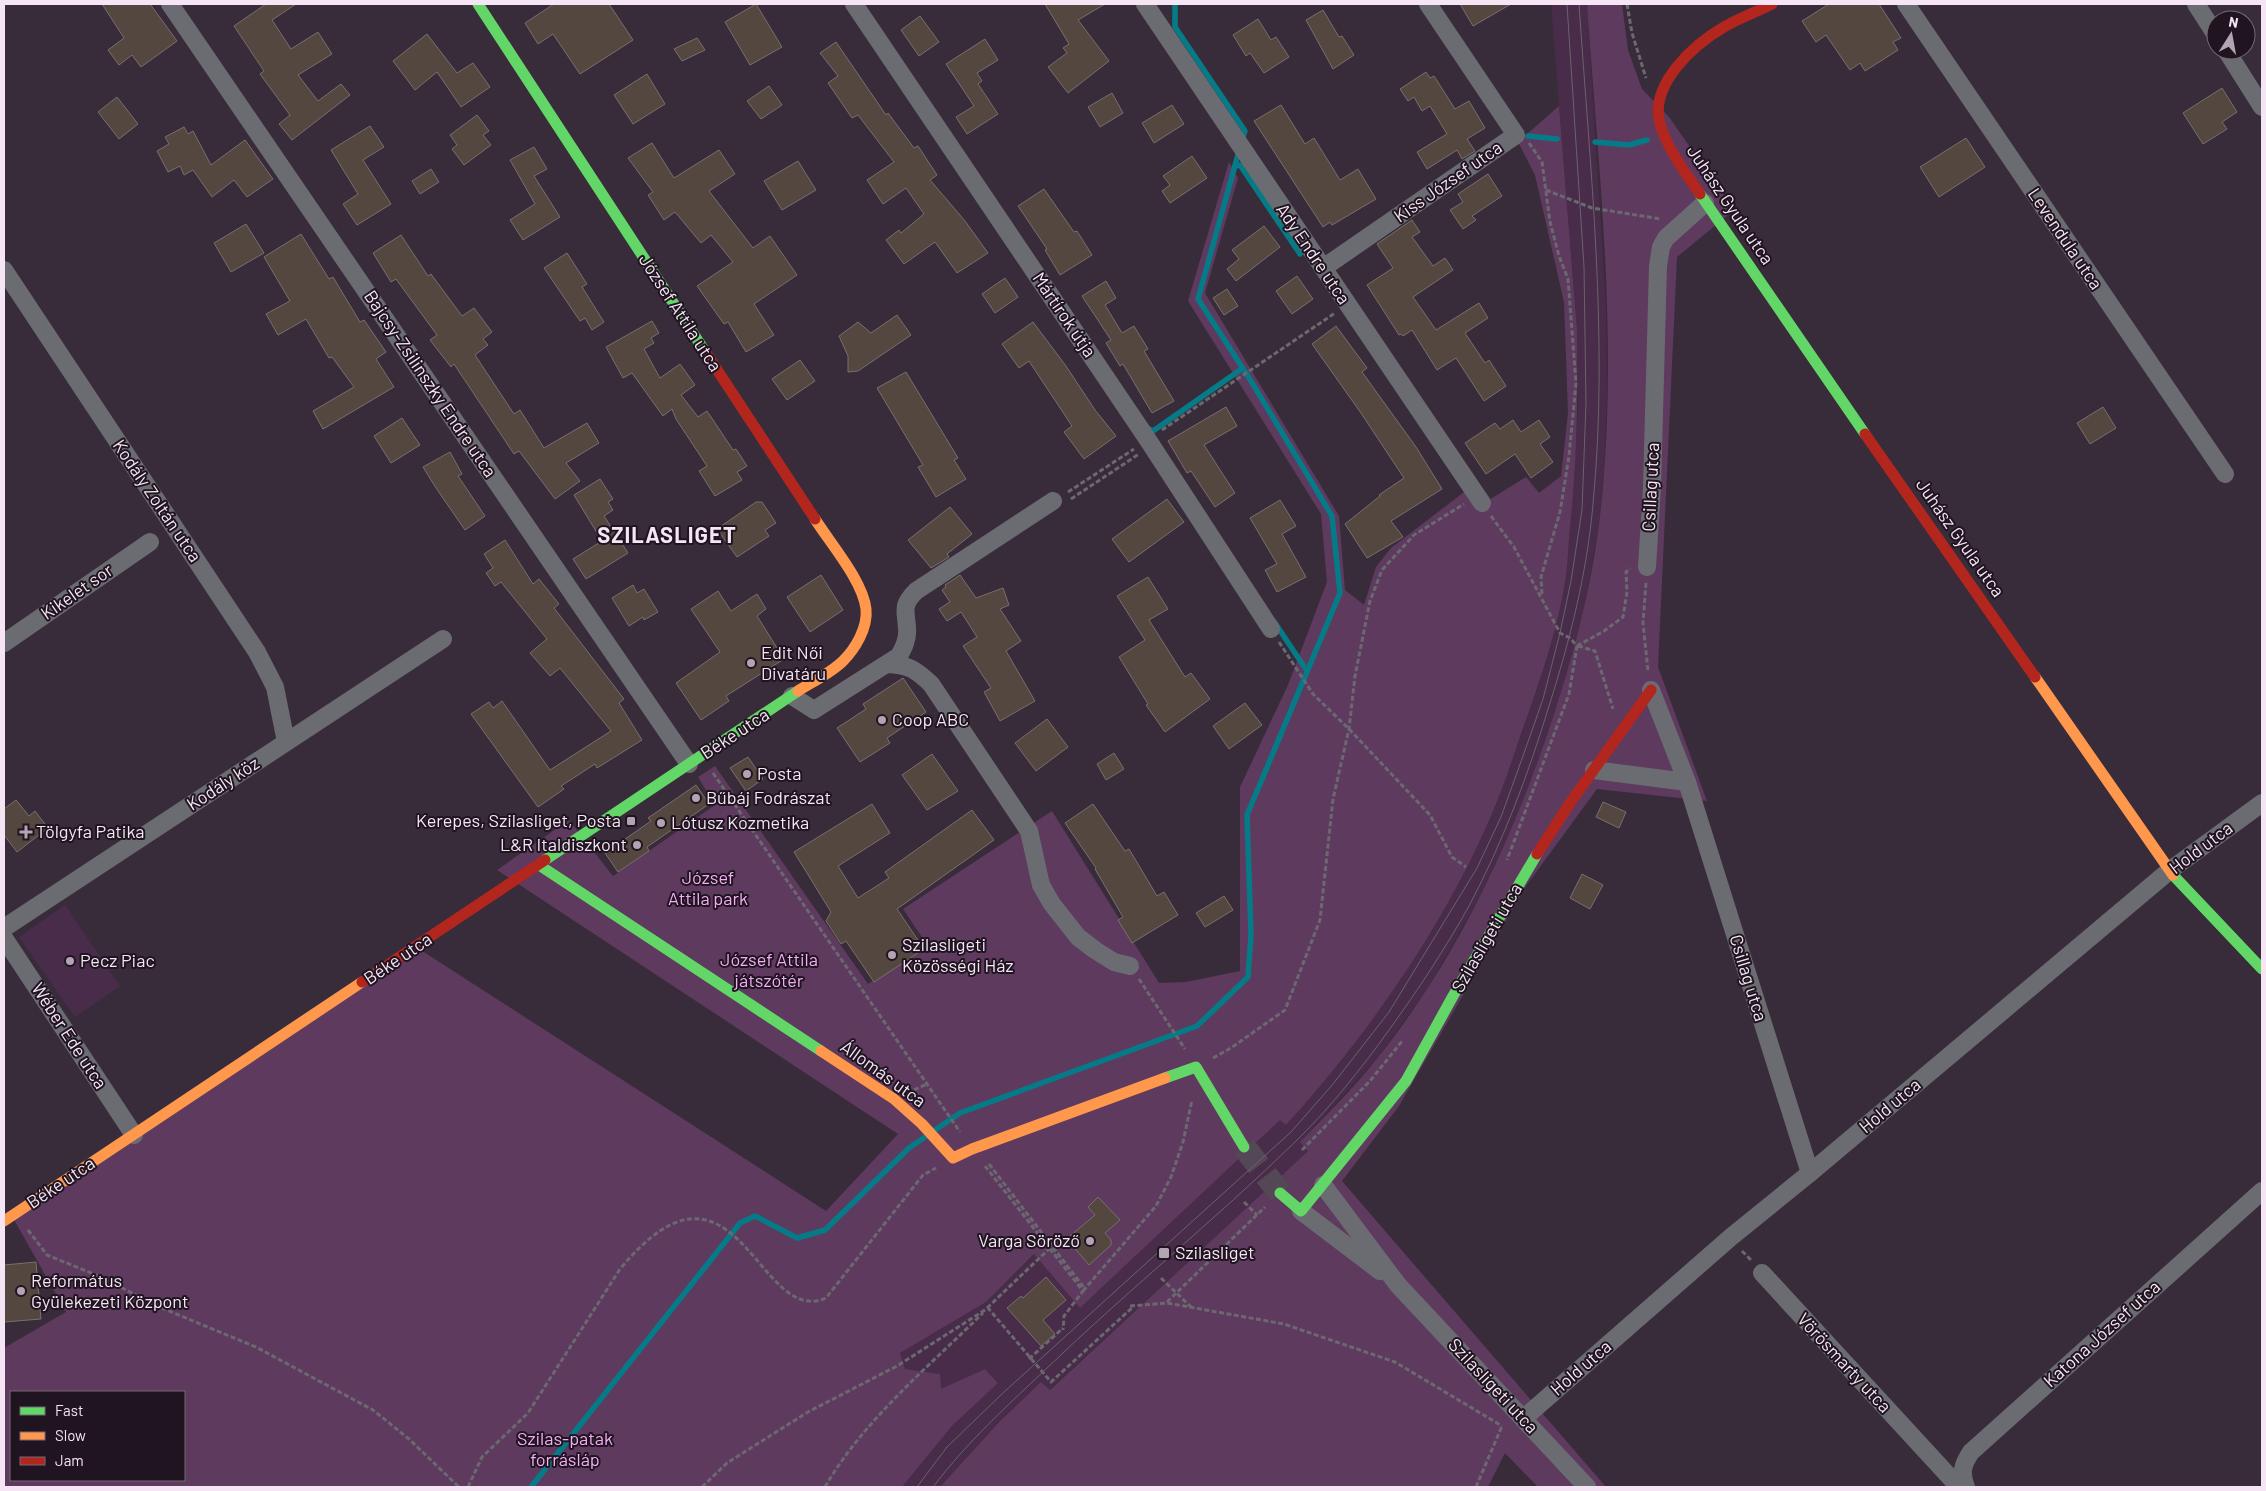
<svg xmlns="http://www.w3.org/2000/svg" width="2266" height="1491" font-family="Barlow,sans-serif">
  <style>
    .built { fill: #482c49 }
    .green { fill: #5e3a5f; fill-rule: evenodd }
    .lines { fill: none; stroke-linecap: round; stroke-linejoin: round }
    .stream { stroke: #057b87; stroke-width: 5.5 }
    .building { fill: #544740; stroke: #786f6e }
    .secondary-tunnel { stroke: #554856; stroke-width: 24; stroke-dasharray: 24 12; stroke-linecap: butt }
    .path { stroke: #6b6870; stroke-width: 3; stroke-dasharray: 5 2.5; stroke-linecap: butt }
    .street { stroke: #6b6c72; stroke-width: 18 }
    .fast { stroke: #63d668; stroke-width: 11 }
    .slow { stroke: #ff974d; stroke-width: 11 }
    .jam { stroke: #b3261e; stroke-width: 11 }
    .tram { stroke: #69636d; stroke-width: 1 }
    .poi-dot { fill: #b3a4b4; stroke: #1f141f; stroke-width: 2 }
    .labels { text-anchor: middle; stroke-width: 4; stroke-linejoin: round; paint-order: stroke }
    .street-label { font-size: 18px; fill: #f5e5f5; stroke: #1f141f }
    .poi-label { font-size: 18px; fill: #f5e5f5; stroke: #1f141f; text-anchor: start }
    .park-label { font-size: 18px; fill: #f4adf6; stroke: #1f141f }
    .district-label { font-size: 22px; font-weight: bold; letter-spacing: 1px; fill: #f5e5f5; stroke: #1f141f }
  </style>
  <rect width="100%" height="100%" fill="#392c3a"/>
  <g class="built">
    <polygon points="1551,4 1587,4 1606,307 1607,395 1604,472 1599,523 1584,612 1565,681 1532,779 1504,848 1484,890 1427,989 1375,1061 1300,1142 1309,1150 1049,1390 1041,1382 1000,1421 940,1487 902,1487 952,1426 998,1383 985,1369 940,1390 940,1374 905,1369 900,1353 986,1302 1035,1254 1080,1308 1280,1119 1286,1125 1345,1056 1401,978 1453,892 1496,805 1538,687 1553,634 1564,586 1573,493 1578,404 1577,330"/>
    <polygon points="65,905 120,986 75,1017 19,937"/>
  </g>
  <g class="green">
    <path d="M1587 4H1622L1628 50 1642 89 1669 117 1734 210 1677 257 1658 667 1707 801 1597 789 1526 886 1399 1106 1342 1181 1606 1487H1538L1505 1453 1488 1487H940L1000 1421 1041 1382 1050 1390 1308 1151 1300 1142C1325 1116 1352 1090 1375 1061 1454 963 1508 850 1548 732 1571 664 1590 596 1599 524 1620 352 1599 176 1587 4Z"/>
    <path d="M1559 106 1577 330C1578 396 1577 461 1570 527 1568 547 1568 568 1564 588 1555 638 1538 687 1521 734 1513 758 1505 782 1496 804 1449 919 1369 1034 1286 1125L1280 1120 1080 1308 1034 1254 986 1302 900 1353 905 1369 940 1374 941 1389 985 1369 998 1383 952 1426 902 1487H4V1348L66 1312 12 1216 416 947 826 1211 898 1134 497 870 569 820 613 876 715 805 698 777 715 766 868 984 928 946 903 909 1052 811 1159 983 1186 982 1240 971V787L1288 685 1327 582 1321 514 1188 301 1229 162 1238 178 1205 293 1339 516 1345 590 1364 605 1376 567 1391 548 1476 483 1489 500 1526 477 1539 493 1561 476 1568 413 1564 302 1535 175 1518 142ZM11 1392H184V1480H11Z"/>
  </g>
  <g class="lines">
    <g class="stream">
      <polyline points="1175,4 1175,27 1245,131 1242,140"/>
      <polyline points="1528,136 1557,139"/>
      <polyline points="1595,142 1629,145 1647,140"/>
      <polyline points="1235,166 1240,165 1300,254"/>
      <polyline points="1145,427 1153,431 1243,368"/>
      <polyline points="1275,623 1307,671"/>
      <polyline points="935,1130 960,1113 1197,1026 1248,977 1251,935 1247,815 1340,593 1332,516 1251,381 1198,299 1239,151"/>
      <polyline points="531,1487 740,1223 755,1216 797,1238 825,1230 909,1148 925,1137"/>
    </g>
  </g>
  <g class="building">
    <polygon points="102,4 150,4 177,41 141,67 132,55 119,65 108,50 124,38"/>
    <polygon points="266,4 296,4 272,20 291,49 318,32 332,54 298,75 318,101 341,84 350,95 292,140 279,124 290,115 260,74 264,71 234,26"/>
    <polygon points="554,4 609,4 633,40 580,74 553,34 538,44 525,23"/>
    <polygon points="756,4 782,47 750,65 725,22"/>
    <polygon points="1045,4 1105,4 1078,20 1109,61 1068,93 1048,67 1067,53 1063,48 1069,44"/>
    <polygon points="1460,4 1511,4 1473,26"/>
    <polygon points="1829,4 1879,4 1901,38 1893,42 1898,50 1865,71 1860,63 1850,70 1826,35 1816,42 1802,21"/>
    <polygon points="1323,10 1339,37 1342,36 1354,55 1333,69 1306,20"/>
    <polygon points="920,16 939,42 919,56 901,30"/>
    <polygon points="1258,19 1271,40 1276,37 1289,57 1264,73 1250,53 1246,56 1233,35"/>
    <polygon points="427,34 457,73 473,63 490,87 461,107 437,72 415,90 393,61"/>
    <polygon points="697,38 705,50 682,61 674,49"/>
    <polygon points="985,39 998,60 977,73 982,81 978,84 998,114 967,134 956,117 974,106 946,64"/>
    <polygon points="836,42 886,115 888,113 914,148 918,146 937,175 930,180 965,221 988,253 957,273 935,242 904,264 886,240 899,230 901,233 924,214 906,188 883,204 867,180 894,162 858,115 852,118 828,83 838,76 820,53"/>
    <polygon points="1426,72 1430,78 1434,76 1455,109 1469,101 1485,128 1467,139 1475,151 1462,159 1457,150 1427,169 1417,152 1447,134 1430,106 1422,111 1414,97 1408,101 1400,89"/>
    <polygon points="647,74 665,104 633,124 614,95"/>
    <polygon points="769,86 782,105 761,119 747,101"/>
    <polygon points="2222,88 2237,112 2222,122 2227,129 2203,144 2183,113"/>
    <polygon points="1112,93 1123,113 1100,127 1088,107"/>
    <polygon points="117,97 138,124 119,139 98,112"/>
    <polygon points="1172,105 1184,124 1154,143 1142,123"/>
    <polygon points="1281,105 1305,144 1314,138 1340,180 1358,169 1376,199 1332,225 1330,222 1323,227 1254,121"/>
    <polygon points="477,115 489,131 483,135 491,145 464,165 452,149 457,145 450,135"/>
    <polygon points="370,126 384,147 363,160 391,204 357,225 343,204 358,194 331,150"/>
    <polygon points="184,127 188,134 193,131 211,165 245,140 273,179 247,197 234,180 212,197 193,170 184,175 180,166 168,172 157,151 169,144 165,137"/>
    <polygon points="1966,138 1985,167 1939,197 1920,167"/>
    <polygon points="652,143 674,178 719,150 735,174 709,191 753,248 770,236 797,275 754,304 774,335 746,352 728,322 724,324 697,286 733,262 711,235 701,243 675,212 664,220 648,195 653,192 628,158"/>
    <polygon points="534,147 547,169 534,176 560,217 523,240 510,220 535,204 510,160"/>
    <polygon points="1192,156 1207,178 1170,203 1162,191 1170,185 1163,176"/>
    <polygon points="798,161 816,190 782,210 764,181"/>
    <polygon points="431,169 439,182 420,194 412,181"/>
    <polygon points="1488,174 1502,196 1472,216 1476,220 1463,229 1450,210 1463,202 1458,194"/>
    <polygon points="1044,189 1074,232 1077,231 1092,255 1060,275 1045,250 1047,249 1018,206"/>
    <polygon points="1412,220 1420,232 1412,237 1433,266 1445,258 1453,270 1413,297 1436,330 1479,303 1488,318 1465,333 1485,363 1489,360 1506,386 1484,401 1456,358 1437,370 1412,330 1403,336 1401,334 1399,335 1367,285 1393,268 1377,244"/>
    <polygon points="246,224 264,253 231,272 214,243"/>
    <polygon points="1264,226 1280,247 1236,281 1227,269 1239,259 1232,250"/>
    <polygon points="301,234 329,279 333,277 360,322 364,320 386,352 376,359 394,387 323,429 313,411 354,387 332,357 329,358 306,319 278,335 266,314 290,301 264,257"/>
    <polygon points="401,235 428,276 431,274 462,316 474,308 492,332 483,339 488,345 475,355 514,414 520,410 544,448 587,423 599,443 566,463 580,481 555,499 519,451 514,454 454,364 451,367 430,340 437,335 396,279 391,282 373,253"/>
    <polygon points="567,253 587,284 582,287 604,322 592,330 585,318 580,321 544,268"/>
    <polygon points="1297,276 1313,299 1292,314 1276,291"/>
    <polygon points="1005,278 1018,297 995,313 982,294"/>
    <polygon points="1106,281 1116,298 1105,305 1122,333 1134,326 1148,349 1144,351 1174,401 1152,413 1123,364 1120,366 1106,343 1111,340 1082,296"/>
    <polygon points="1227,289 1238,306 1224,315 1213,298"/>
    <polygon points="897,315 911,335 858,371 848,372 848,356 839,336 858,322 871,333"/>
    <polygon points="652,321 659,333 651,338 654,343 644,349 660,378 680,364 695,385 681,395 698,417 707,411 733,450 736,449 747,466 737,472 742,480 715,496 699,471 707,466 676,419 672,409 663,416 632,373 623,378 606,347"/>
    <polygon points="1033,322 1066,366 1095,410 1116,436 1084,459 1064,432 1072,426 1029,361 1019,368 1002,344"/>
    <polygon points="1336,326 1367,368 1362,372 1416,447 1442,489 1391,521 1403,537 1367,558 1345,524 1380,496 1379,495 1404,478 1361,413 1312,344"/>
    <polygon points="800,360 815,381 787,400 772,379"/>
    <polygon points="906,372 958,458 954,460 966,479 936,497 918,467 923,465 877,388"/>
    <polygon points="1226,407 1237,426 1204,445 1235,493 1215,507 1191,471 1187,473 1168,441"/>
    <polygon points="2103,407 2116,428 2090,444 2077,423"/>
    <polygon points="402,418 420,445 391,463 374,436"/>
    <polygon points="1513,420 1521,432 1539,420 1550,437 1540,444 1553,462 1531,478 1515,454 1486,474 1465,443 1495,423 1500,429"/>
    <polygon points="450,452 462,474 458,476 485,516 465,530 436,488 423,467"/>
    <polygon points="600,479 613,499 608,502 613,510 604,516 628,553 586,579 573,559 602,541 574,495"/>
    <polygon points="1167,499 1184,522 1129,562 1112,539"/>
    <polygon points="1280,500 1296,526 1282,534 1306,577 1277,592 1265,570 1277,564 1250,518"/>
    <polygon points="756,502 762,502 776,523 765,530 769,536 737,557 717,529"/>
    <polygon points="950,507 972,534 947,554 949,557 931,568 908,540"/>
    <polygon points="505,540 533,584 539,579 559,604 554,608 624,699 619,703 642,740 597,768 595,764 561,786 564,789 538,807 471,714 489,702 493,708 502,701 550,770 611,731 560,668 550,676 530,653 547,639 501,582 495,586 486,573 493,568 484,554"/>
    <polygon points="821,575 843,610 810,632 787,597"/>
    <polygon points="960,575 976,598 1003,588 1009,605 1000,609 1021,641 1006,651 1035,701 1000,721 984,692 991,688 963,646 977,637 961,612 947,621 939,609 950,602 942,590 946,587 945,585"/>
    <polygon points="1148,577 1168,609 1149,620 1185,677 1191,673 1210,699 1165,732 1146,705 1148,704 1119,657 1145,640 1117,596"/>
    <polygon points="633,585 637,593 644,589 658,612 644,620 643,617 629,626 612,598"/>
    <polygon points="718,591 731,611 757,594 766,609 757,616 784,659 726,696 729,701 701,720 676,683 720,652 691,609"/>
    <polygon points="903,678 926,712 887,738 890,743 860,762 837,728 866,709 863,704"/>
    <polygon points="1245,703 1262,725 1229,749 1213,726"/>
    <polygon points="1047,719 1068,747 1036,771 1015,743"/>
    <polygon points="1114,753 1124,769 1106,780 1097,764"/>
    <polygon points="932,754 958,791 927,810 902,775"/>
    <polygon points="748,757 763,779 746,791 730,768"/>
    <polygon points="696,785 709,804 647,847 649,851 618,872 605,853 651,821 648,818"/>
    <polygon points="16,800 29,816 35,811 48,828 17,852 4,835 4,809"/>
    <polygon points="1603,802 1626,812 1619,828 1596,817"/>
    <polygon points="872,804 890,833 838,866 858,898 889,878 885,872 972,810 994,840 897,909 924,949 874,982 846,941 841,944 826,921 831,912 794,852"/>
    <polygon points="1093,804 1125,851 1129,849 1157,896 1164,892 1178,915 1132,943 1118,920 1123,917 1095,869 1096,868 1065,823"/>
    <polygon points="1582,874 1603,885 1590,909 1570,898"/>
    <polygon points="1224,896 1233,910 1205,927 1196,913"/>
    <polygon points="1098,1197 1120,1220 1105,1233 1111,1240 1111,1245 1089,1265 1070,1243 1070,1236 1095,1215 1088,1207"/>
    <polygon points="36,1262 41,1319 4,1322 4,1265"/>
    <polygon points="1046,1277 1066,1300 1043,1320 1055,1334 1041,1346 1007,1308 1021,1296 1023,1298"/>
  </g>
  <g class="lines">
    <polyline class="secondary-tunnel" points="1244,1147 1280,1193"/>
    <g class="path">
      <polyline points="1627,4 1632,33 1646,78"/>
      <polyline points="1529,143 1542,162 1550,222 1559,256 1568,279 1576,383 1569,456 1560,512 1541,577 1542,595"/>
      <polyline points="1546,190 1592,208 1661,219"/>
      <polyline points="1162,430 1335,313"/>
      <polyline points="1068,492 1134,449"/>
      <polyline points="1071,499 1139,454"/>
      <polyline points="1491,516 1514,547 1560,633 1570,638 1577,646 1569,694 1507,860"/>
      <polyline points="1646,583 1643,623 1648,671"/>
      <polyline points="1279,642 1313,694 1349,729 1430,815 1452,857 1466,867"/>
      <polyline points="1577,646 1604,631 1623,617 1627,592 1626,572 1630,568"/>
      <polyline points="1578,646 1595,651 1613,709"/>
      <polyline points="713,773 960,1132"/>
      <polyline points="1139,979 1185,1049"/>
      <polyline points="1213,1058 1231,1048 1285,1010 1320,920 1333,799 1349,729 1355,676 1370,601 1382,570 1414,535 1464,504"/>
      <polyline points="914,1090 927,1084"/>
      <polyline points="1302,1150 1370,1081 1403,1040"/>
      <polyline points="989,1164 1085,1289"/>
      <polyline points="985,1166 1083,1291 1064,1316 1063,1330"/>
      <polyline points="1244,1202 1257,1215"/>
      <polyline points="28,1230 47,1255 101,1277 157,1306 256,1347 373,1410 409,1439 459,1487"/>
      <polyline points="1742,1251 1752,1261"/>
      <polyline points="1161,1278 1191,1307"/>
      <polyline points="1083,1291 1156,1206 1171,1177 1183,1142 1192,1100"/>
      <polyline points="1167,1302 1265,1207"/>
      <polyline points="1130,1306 1167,1303 1284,1324 1395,1362 1502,1426"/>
      <polyline points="987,1308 1050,1248"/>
      <polyline points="1029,1359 1063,1328"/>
      <path d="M468 1487 482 1457 528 1413 620 1269C736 1129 758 1329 826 1298L923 1175 936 1168"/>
      <polyline points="702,1487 727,1463 808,1412 897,1366 988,1308 1051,1382 1134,1306"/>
      <path d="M825 1487C863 1421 929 1366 983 1313"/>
      <polyline points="1476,1487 1502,1426"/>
    </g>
    <g class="street">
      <polyline points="170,4 689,764"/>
      <polyline points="854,4 1148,440 1271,629"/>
      <polyline points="1145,4 1482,503"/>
      <polyline points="1906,4 2225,474"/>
      <polyline points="2196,4 2216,35"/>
      <polyline points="2226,50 2262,107"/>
      <polyline points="1323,268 1516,135 1428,4"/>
      <polyline points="4,270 257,652 275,687 286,742"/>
      <polyline points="1647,567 1652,487 1658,266 1661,247 1666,238 1705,203"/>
      <polyline points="4,643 150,542"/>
      <path d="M887 664C909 665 915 669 931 684L1029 831 1041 885 1052 904 1078 937 1095 950 1114 962 1130 966"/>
      <polyline points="1651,690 1687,782 1810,1173"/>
      <path d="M792 696 814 710 899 656C904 647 908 639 907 628 906 610 901 606 916 591L1053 501"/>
      <polyline points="1594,770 1687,782"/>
      <polyline points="4,928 443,639"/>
      <polyline points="4,938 134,1135"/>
      <polyline points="1323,1185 1398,1285 1587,1487"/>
      <polyline points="1301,1211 1380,1271"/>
      <polyline points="1762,1273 1959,1487"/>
      <polyline points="1524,1418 1731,1237 1810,1173 2169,871 2262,803"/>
      <path d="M1966 1487C1960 1472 1963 1464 1971 1452L2262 1191"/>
    </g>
    <g class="fast">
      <polyline points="478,4 704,350"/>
      <polyline points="1700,194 1865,434"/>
      <polyline points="545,860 798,691"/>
      <polyline points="539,865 821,1051"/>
      <polyline points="2173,875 2262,969"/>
      <polyline points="1165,1078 1196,1067 1244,1147"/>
      <polyline points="1280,1193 1301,1211 1406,1081 1453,996 1537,854"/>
    </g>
    <g class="slow">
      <polyline points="2035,677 2173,875"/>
      <path d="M798 691C812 682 831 673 843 661 855 649 868 628 866 609 863 581 830 543 815 519"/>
      <polyline points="821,1051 894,1099 922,1124 953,1158 972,1149 1165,1078"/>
      <polyline points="4,1221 362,982"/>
    </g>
    <g class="jam">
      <path d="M1700 194C1685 172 1668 150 1660 124 1649 85 1693 45 1724 27 1739 18 1756 12 1772 4"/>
      <polyline points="704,350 815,519"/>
      <polyline points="1865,434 2035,677"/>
      <polyline points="1537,854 1572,800 1651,690"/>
      <polyline points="362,982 545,860"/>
    </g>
    <g class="tram">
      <polyline points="917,1487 947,1447 1004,1392 1291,1132 1333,1084 1389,1012 1477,868 1501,817 1523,756 1543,699 1560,633 1571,581 1582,510 1586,403 1584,267 1567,4"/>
      <path d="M933 1487C967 1442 1006 1407 1046 1369 1127 1291 1215 1220 1295 1142 1330 1108 1361 1069 1389 1030 1418 990 1445 949 1469 906 1503 842 1528 775 1549 706 1570 640 1587 573 1593 504 1609 340 1590 168 1579 4"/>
    </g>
  </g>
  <g class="poi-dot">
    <circle cx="751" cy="663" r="5"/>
    <circle cx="882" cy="720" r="5"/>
    <circle cx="747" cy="774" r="5"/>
    <circle cx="696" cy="798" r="5"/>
    <rect x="626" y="816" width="10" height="10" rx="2.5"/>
    <circle cx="661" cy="823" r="5"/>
    <path d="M23.5 824.5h5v5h5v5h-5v5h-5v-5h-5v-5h5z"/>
    <circle cx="637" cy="845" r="5"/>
    <circle cx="892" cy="955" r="5"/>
    <circle cx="70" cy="961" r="5"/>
    <circle cx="1090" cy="1241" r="5"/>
    <rect x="1158" y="1247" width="12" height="12" rx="2.5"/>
    <circle cx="21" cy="1291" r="5"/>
  </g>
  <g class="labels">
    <g class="street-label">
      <text transform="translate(1448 182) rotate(-35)" y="6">Kiss József utca</text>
      <text transform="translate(1730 205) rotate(56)" y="6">Juhász Gyula utca</text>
      <text transform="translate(2065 239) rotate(56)" y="6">Levendula utca</text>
      <text transform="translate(1313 254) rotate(56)" y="6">Ady Endre utca</text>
      <text transform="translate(680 313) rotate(57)" y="6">József Attila utca</text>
      <text transform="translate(1064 315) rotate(56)" y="6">Mártírok útja</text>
      <text transform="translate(430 384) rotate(56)" y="6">Bajcsy-Zsilinszky Endre utca</text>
      <text transform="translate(1651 487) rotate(-87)" y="6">Csillag utca</text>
      <text transform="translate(157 501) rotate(56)" y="6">Kodály Zoltán utca</text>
      <text transform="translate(1960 538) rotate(55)" y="6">Juhász Gyula utca</text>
      <text transform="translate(77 592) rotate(-35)" y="6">Kikelet sor</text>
      <text transform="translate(735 734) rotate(-33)" y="6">Béke utca</text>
      <text transform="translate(223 784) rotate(-33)" y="6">Kodály köz</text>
      <text transform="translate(2201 848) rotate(-37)" y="6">Hold utca</text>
      <text transform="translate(1487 938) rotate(-60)" y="6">Szilasligeti utca</text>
      <text transform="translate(398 959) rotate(-34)" y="6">Béke utca</text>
      <text transform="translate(1748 978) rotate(73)" y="6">Csillag utca</text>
      <text transform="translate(69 1036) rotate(57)" y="6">Wéber Ede utca</text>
      <text transform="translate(883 1074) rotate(36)" y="6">Állomás utca</text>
      <text transform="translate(1890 1106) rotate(-40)" y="6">Hold utca</text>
      <text transform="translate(61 1183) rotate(-34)" y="6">Béke utca</text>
      <text transform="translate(2102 1334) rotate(-42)" y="6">Katona József utca</text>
      <text transform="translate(1844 1363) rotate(47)" y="6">Vörösmarty utca</text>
      <text transform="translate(1581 1368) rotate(-41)" y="6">Hold utca</text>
      <text transform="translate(1493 1386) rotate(47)" y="6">Szilasligeti utca</text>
    </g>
    <g class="poi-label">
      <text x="761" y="659">Edit Női<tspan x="761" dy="21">Divatáru</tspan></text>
      <text x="892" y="726">Coop ABC</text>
      <text x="757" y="780">Posta</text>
      <text x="706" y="804">Bűbáj Fodrászat</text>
      <text x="621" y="827" text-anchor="end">Kerepes, Szilasliget, Posta</text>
      <text x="671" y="829">Lótusz Kozmetika</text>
      <text x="36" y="838">Tölgyfa Patika</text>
      <text x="627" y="851" text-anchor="end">L&amp;R Italdiszkont</text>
      <text x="902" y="951">Szilasligeti<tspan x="902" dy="21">Közösségi Ház</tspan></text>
      <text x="80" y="967">Pecz Piac</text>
      <text x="1080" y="1247" text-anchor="end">Varga Söröző</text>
      <text x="1175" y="1259">Szilasliget</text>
      <text x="31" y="1287">Református<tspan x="31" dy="21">Gyülekezeti Központ</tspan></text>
    </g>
    <g class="park-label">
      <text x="708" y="884">József<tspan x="708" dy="21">Attila park</tspan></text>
      <text x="769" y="966">József Attila<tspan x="769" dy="21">játszótér</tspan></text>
      <text x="565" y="1445">Szilas-patak<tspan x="565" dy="21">forrásláp</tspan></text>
    </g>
    <g class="district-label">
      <text x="667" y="543">SZILASLIGET</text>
    </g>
  </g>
  <rect width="2266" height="1491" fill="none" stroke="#f5e5f5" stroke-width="10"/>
  <rect x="10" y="1391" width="175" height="90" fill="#1f141f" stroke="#756875"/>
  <rect x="20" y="1407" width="25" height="8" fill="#63d668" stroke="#756875"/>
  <text x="55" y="1416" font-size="15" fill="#f5e5f5">Fast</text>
  <rect x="20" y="1432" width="25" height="8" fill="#ff974d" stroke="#756875"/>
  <text x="55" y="1441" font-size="15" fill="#f5e5f5">Slow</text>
  <rect x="20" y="1457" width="25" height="8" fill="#b3261e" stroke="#756875"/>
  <text x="55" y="1466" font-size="15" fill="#f5e5f5">Jam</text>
  <g transform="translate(2231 35) rotate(11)"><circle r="24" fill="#1f141f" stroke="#756875"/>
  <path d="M0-4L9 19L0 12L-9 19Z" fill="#b3a4b4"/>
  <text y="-8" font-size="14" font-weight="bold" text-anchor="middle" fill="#f5e5f5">N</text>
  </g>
</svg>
